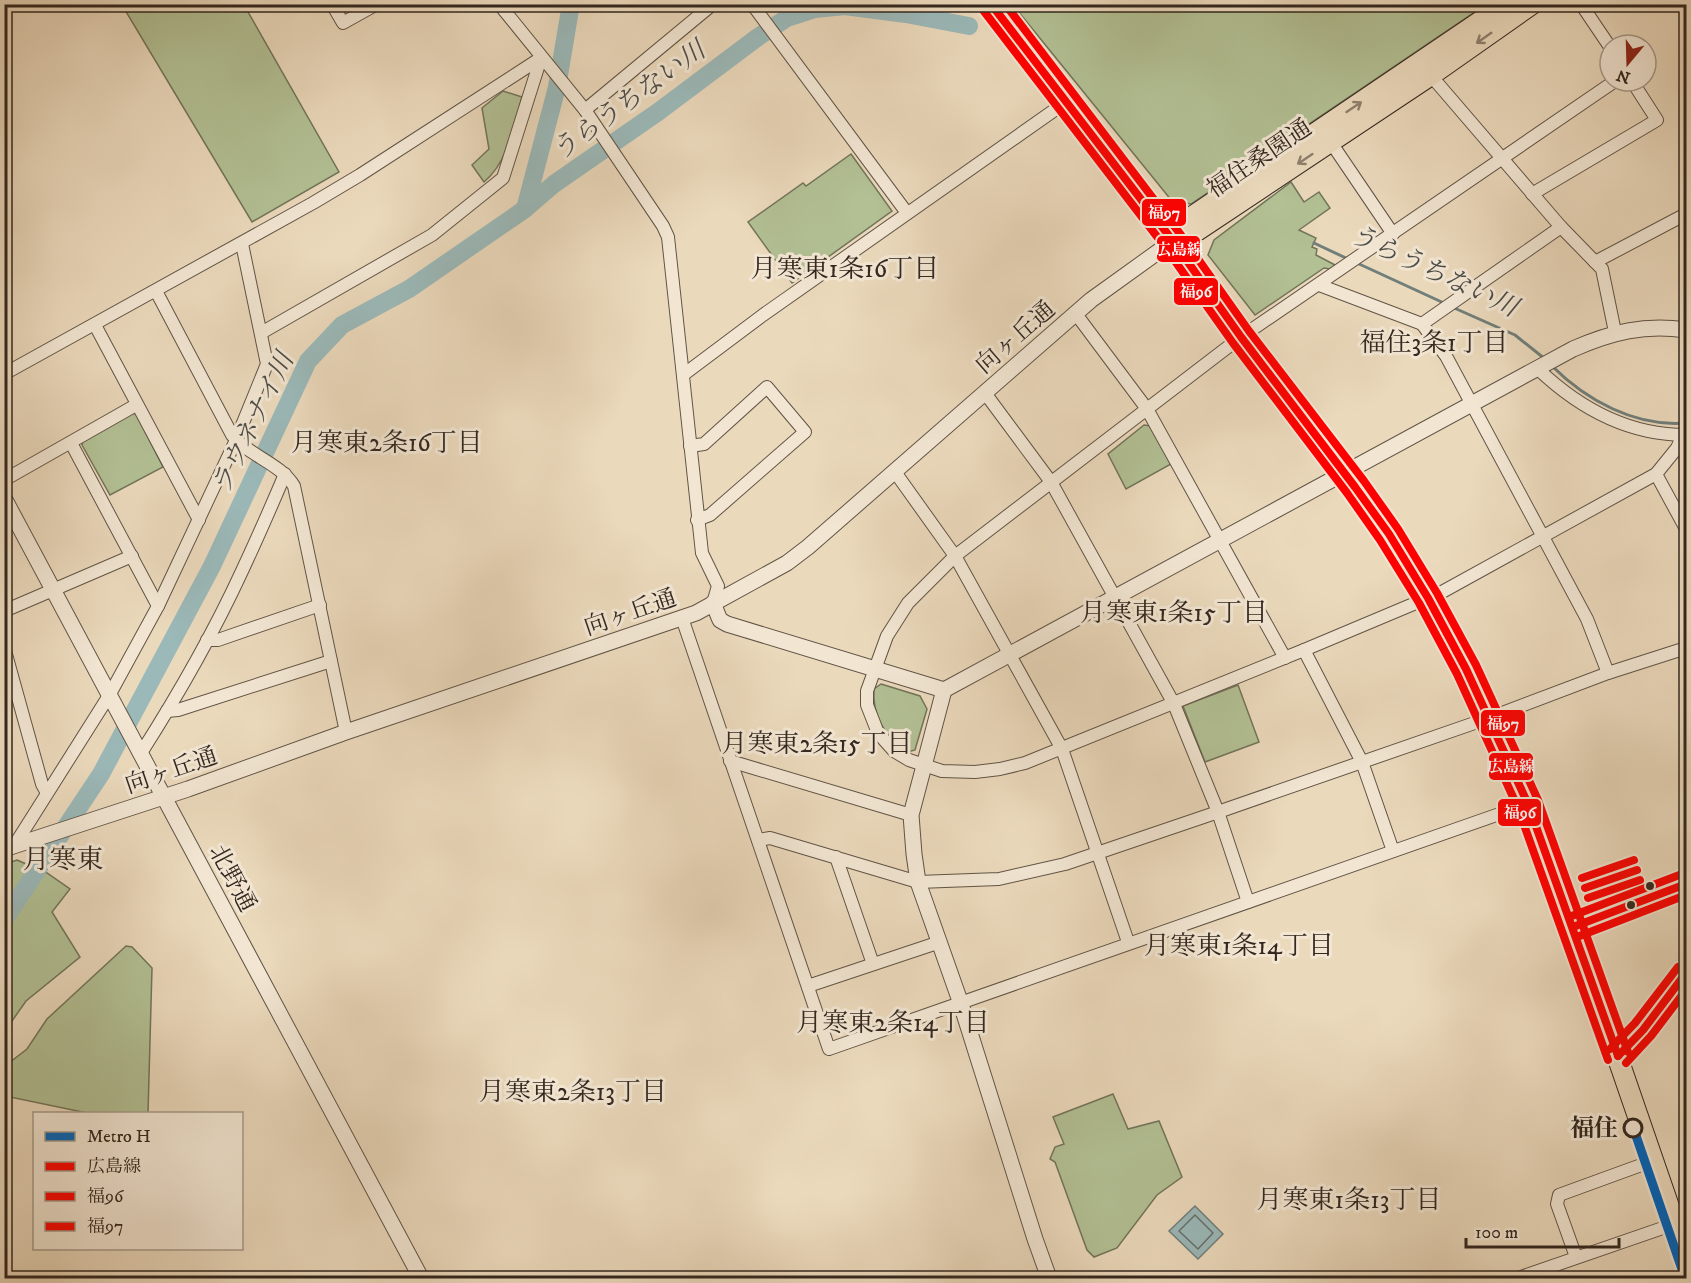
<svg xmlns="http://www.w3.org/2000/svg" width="1691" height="1283" font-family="'IM FELL DW Pica','Noto Serif JP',serif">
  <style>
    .green { fill: #b2c094; stroke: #72745a; stroke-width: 1.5 }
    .water { fill: #9bb9b9; stroke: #717f7b; stroke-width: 1.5 }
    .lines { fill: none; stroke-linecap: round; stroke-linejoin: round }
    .shore { stroke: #67706c; stroke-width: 1.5 }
    .stream { stroke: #717f7b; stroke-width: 3 }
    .river { stroke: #9bb9b9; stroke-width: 18 }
    .minor-casing { stroke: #615446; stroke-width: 14 }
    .tertiary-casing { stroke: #615446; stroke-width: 17 }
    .primary-casing { stroke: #33271f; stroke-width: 22 }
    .trunk-casing { stroke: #33271f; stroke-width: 22 }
    .minor { stroke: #f2e6d3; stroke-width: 12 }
    .tertiary { stroke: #f2e6d3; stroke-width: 15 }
    .primary { stroke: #ebd9bc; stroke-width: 20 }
    .trunk { stroke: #ebd9bc; stroke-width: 20 }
    .bus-1-casing { stroke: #f2e6d3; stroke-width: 12 }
    .bus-2-casing { stroke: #f2e6d3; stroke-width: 12 }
    .bus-3-casing { stroke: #f2e6d3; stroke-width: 12 }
    .bus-1 { stroke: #f00; stroke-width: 8 }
    .bus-2 { stroke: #f00; stroke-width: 8 }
    .bus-3 { stroke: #f00; stroke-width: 8 }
    .metro-1-casing { stroke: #f2e6d3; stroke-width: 14 }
    .metro-1 { stroke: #0065bd; stroke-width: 9 }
    .oneway { stroke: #8f806e }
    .bus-dot { fill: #33271f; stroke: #f2e6d3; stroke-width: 2 }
    .stop-dot { fill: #f2e6d3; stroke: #33271f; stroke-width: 3 }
    .labels { text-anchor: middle; stroke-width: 6; stroke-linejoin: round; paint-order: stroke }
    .street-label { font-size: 24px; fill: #33271f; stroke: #f2e6d3 }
    .stop-label { font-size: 24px; font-weight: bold; fill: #33271f; stroke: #f2e6d3; text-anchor: end }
    .water-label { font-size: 26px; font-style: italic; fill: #4d4c46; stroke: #f2e6d3 }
    .neighbourhood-label { font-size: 26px; fill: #33271f; stroke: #f2e6d3 }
    .quarter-label { font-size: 27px; fill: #33271f; stroke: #f2e6d3 }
    .line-badge { stroke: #f2e6d3; stroke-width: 2 }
    .badge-label { font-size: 16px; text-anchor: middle; font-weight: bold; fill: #fff }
  </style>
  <rect width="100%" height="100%" fill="#ebd9bc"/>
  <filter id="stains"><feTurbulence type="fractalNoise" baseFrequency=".00333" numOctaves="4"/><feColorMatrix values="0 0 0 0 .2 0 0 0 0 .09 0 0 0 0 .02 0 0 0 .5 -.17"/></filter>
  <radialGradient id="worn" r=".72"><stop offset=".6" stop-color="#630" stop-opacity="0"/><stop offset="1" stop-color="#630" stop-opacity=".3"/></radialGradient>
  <g class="green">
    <polygon points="122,5 244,5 339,172 252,222"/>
    <polygon points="1013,5 1485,5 1191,204 1172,201"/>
    <path d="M503 91 522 97C514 127 508 162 484 182L472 165 489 149 482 108Z"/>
    <polygon points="851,154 892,211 792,283 748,222 803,183 806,186"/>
    <polygon points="1291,182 1304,202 1319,192 1330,208 1299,230 1316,238 1312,247 1317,249 1316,255 1335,265 1330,269 1324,268 1255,315 1208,255 1214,240"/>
    <polygon points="132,413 136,414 163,467 110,495 82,445 83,441"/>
    <polygon points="1144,425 1151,426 1171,464 1126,489 1108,454"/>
    <path d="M881 684 920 696 927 709 915 750 908 752C885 737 872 717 874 689Z"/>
    <polygon points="1238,685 1259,742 1205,762 1183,706"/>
    <polygon points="17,860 47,873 70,889 52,912 80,957 26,1001 5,1031 5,864"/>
    <polygon points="126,946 132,947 152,968 148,1113 87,1113 5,1096 5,1066 27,1049 47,1019"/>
    <polygon points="1113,1094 1128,1129 1159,1121 1182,1177 1157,1195 1117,1248 1094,1257 1087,1250 1055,1162 1050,1159 1055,1147 1064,1144 1053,1117"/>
  </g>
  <polygon class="water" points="1195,1206 1223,1234 1198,1259 1169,1231"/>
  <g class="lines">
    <polygon class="shore" points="1195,1215 1213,1233 1198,1249 1179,1231"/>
    <g class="stream">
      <polyline points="1314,243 1348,259"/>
      <polyline points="1357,263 1446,304"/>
      <polyline points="1452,307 1515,335 1545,359"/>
      <path d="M1552 366C1586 400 1635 427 1685 423"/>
    </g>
    <g class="river">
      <polyline points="525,209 557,87 571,4"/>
      <polyline points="4,920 101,774 212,566 308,361 342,325 409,289 525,209 554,184 658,112 758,37 787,18 815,9 845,6 906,14 969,26"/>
    </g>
    <g class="minor-casing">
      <g id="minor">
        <polyline points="332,4 343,23 377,4"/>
        <polyline points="499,4 585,110 663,226 668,237 702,553 718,586 713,603"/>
        <polyline points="752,4 907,213"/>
        <polyline points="1581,4 1610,47"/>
        <polyline points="1427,71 1561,227 1602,269 1615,332"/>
        <polyline points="1615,81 1241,337 955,556 908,603 887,636 867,691 867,705 878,733 894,751 909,760 942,771 975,772 1000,769 1025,763 1304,650 1442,592 1656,474 1677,448 1686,428"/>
        <polyline points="585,110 713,4"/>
        <polyline points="1330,141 1393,234"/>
        <polyline points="1532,194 1657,120 1632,81"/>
        <polyline points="1595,262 1686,214"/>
        <polyline points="1319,285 1422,324 1446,356 1587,619 1608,673"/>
        <path d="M156 291 232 435C249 456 280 463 294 486L346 732"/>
        <polyline points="1076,314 1147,409 1285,658"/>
        <polyline points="1422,324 1561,227"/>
        <polyline points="95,325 199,520"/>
        <polyline points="261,333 432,235 503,178 541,58"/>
        <path d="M1538 369C1579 408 1628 435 1686 435"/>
        <polyline points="4,374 313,203 360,175 541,58"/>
        <polyline points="683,375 763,315 1066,102"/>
        <polyline points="985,393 1051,482 1174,704 1218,812 1248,902"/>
        <polyline points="71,443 158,606"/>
        <polyline points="690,446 704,444 767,387 805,432 710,515 697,520"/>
        <polyline points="895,472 955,556 1062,749 1128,942"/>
        <polyline points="1656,474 1686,529"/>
        <polyline points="4,480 136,405"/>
        <polyline points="4,611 132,556"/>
        <polyline points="682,618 829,1049 1528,804"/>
        <polyline points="207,640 218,640 320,605"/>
        <polyline points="4,647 42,784 47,793"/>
        <polyline points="1304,650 1362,762 1393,851"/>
        <polyline points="167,711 178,710 331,661"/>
        <path d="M141 753C178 695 213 634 242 571 257 539 271 507 285 474"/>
        <polyline points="730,761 911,815"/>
        <polyline points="758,840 770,838 918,882 999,879 1065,864 1218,812 1489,718 1608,673 1686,648"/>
        <polyline points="14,846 110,694 158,606 236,440 267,364 242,244"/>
        <polyline points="836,857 873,964"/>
        <polyline points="808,986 940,942"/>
        <polyline points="1576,1257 1557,1204 1559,1195 1655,1160"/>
        <polyline points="1518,1278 1686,1220"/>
      </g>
    </g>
    <g class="tertiary-casing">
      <g id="tertiary">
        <polyline points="4,498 421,1278"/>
        <polyline points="713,603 720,620 727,624 944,690 911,815 914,854 918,882 960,1001 1035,1239 1049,1278"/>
        <path d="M944 690 1573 349C1612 332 1644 324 1686 330"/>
        <polyline points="4,849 188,789 346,732 696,613 787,563 808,547 1091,300 1173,241"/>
        <polyline points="1618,1056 1643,1030 1686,973"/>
      </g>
    </g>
    <g class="primary-casing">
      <g id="primary">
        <polyline points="1173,241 1198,230 1431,75 1532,4"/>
        <polyline points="1173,241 1190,218 1506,4"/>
      </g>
    </g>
    <g class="trunk-casing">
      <polyline id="trunk" points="991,4 1173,241 1241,337 1355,487 1389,534 1428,598 1466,669 1542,838 1686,1256"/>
    </g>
    <use href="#minor" class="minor"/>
    <use href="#tertiary" class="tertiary"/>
    <use href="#primary" class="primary"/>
    <use href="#trunk" class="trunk"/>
    <g class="bus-1-casing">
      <g id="bus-1">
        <polyline points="991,4 1173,241 1241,337 1355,487 1389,534 1428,598 1466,669 1528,804 1618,1056"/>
        <polyline points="1585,888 1637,870"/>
        <polyline points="1573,927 1686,884"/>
        <polyline points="1618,1056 1643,1030 1686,973"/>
      </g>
    </g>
    <g class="bus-2-casing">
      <g id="bus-2">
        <polyline points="983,10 1165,247 1233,343 1347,493 1380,540 1419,603 1457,674 1518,808 1608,1060"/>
        <polyline points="1588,898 1640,880"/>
        <polyline points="1577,937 1686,895"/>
        <polyline points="1626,1063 1651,1036 1686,990"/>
      </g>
    </g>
    <g class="bus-3-casing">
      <g id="bus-3">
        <polyline points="1005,4 1181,235 1249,331 1364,481 1398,529 1437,593 1476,665 1538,800 1628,1052"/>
        <polyline points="1582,878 1634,860"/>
        <polyline points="1569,917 1682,874"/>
        <polyline points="1610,1049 1635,1023 1678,967"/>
      </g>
    </g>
    <use href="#bus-1" class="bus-1"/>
    <use href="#bus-2" class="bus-2"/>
    <use href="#bus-3" class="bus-3"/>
    <g class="metro-1-casing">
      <polyline id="metro-1" points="1633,1127 1685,1278"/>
    </g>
    <use href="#metro-1" class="metro-1"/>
  </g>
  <defs><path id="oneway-shaft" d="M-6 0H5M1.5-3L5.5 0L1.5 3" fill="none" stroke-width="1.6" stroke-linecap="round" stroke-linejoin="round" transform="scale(1.5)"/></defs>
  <g class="oneway">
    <use href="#oneway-shaft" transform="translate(1484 38) rotate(145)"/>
    <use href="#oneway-shaft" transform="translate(1354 107) rotate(-34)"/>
    <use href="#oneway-shaft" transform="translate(1305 159) rotate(146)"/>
  </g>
  <g class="bus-dot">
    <circle cx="1650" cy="886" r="5"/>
    <circle cx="1631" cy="905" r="5"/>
  </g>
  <circle class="stop-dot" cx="1633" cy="1128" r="9"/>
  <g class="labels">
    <g class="street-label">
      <text transform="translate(1259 158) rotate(-34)" y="8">福住桑園通</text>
      <text transform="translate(1015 337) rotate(-41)" y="8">向ヶ丘通</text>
      <text transform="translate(630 612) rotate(-19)" y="8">向ヶ丘通</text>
      <text transform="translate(171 770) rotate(-19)" y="8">向ヶ丘通</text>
      <text transform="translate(233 878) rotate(62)" y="8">北野通</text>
    </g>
    <g class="stop-label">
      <text x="1618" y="1136">福住</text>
    </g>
    <g class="water-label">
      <text transform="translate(628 100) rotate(-36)" y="9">うらうちない川</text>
      <text transform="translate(1434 270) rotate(25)" y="9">うらうちない川</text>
      <text transform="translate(252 423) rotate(-64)" y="9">ラウネナイ川</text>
    </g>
    <g class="neighbourhood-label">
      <text x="845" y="277">月寒東1条16丁目</text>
      <text x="1434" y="351">福住3条1丁目</text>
      <text x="387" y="451">月寒東2条16丁目</text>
      <text x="1174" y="621">月寒東1条15丁目</text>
      <text x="817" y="752">月寒東2条15丁目</text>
      <text x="1239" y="954">月寒東1条14丁目</text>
      <text x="893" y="1031">月寒東2条14丁目</text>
      <text x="573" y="1100">月寒東2条13丁目</text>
      <text x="1349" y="1208">月寒東1条13丁目</text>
    </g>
    <g class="quarter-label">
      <text x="63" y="868">月寒東</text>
    </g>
  </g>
  <g class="line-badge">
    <rect x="1141" y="198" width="46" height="29" rx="6" fill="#f00"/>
    <rect x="1156" y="235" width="45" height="28" rx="6" fill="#f00"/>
    <rect x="1173" y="277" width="46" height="29" rx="6" fill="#f00"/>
    <rect x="1480" y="709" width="46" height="28" rx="6" fill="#f00"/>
    <rect x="1488" y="752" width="46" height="29" rx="6" fill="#f00"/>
    <rect x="1497" y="798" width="45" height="29" rx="6" fill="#f00"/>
  </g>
  <g class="badge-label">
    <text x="1164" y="218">福97</text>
    <text x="1179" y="255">広島線</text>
    <text x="1196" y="297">福96</text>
    <text x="1503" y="729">福97</text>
    <text x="1511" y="772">広島線</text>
    <text x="1520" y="818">福96</text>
  </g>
  <rect width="1691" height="1283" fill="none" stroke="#ebd9bc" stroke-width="24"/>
  <rect x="6" y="6" width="1679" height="1271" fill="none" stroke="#33271f" stroke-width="3"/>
  <rect x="12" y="12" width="1667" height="1259" fill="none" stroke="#33271f" stroke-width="1.5"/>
  <rect x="33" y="1112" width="210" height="138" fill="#f2e6d3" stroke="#a69a8b" stroke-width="1.5"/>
  <rect x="45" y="1132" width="30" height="9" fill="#0065bd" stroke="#a69a8b" stroke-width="1.5"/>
  <text x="87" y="1142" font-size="18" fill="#33271f">Metro H</text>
  <rect x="45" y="1162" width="30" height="9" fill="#ff0000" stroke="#a69a8b" stroke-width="1.5"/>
  <text x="87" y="1172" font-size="18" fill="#33271f">広島線</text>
  <rect x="45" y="1192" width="30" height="9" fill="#ff0000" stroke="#a69a8b" stroke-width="1.5"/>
  <text x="87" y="1202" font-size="18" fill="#33271f">福96</text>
  <rect x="45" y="1222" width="30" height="9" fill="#ff0000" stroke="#a69a8b" stroke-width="1.5"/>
  <text x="87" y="1232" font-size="18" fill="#33271f">福97</text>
  <g transform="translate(1628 63) rotate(199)"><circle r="28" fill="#f2e6d3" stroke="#a69a8b" stroke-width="1.5"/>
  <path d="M0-4.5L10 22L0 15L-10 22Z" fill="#8f2418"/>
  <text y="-9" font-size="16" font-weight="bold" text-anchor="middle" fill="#33271f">N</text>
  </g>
  <path d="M1466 1238v9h153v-9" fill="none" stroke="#33271f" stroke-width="3"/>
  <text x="1475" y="1238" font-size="18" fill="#33271f" stroke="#f2e6d3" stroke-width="4.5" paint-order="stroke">100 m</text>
  <rect width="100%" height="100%" filter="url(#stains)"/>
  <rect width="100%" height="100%" fill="url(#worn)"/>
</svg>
